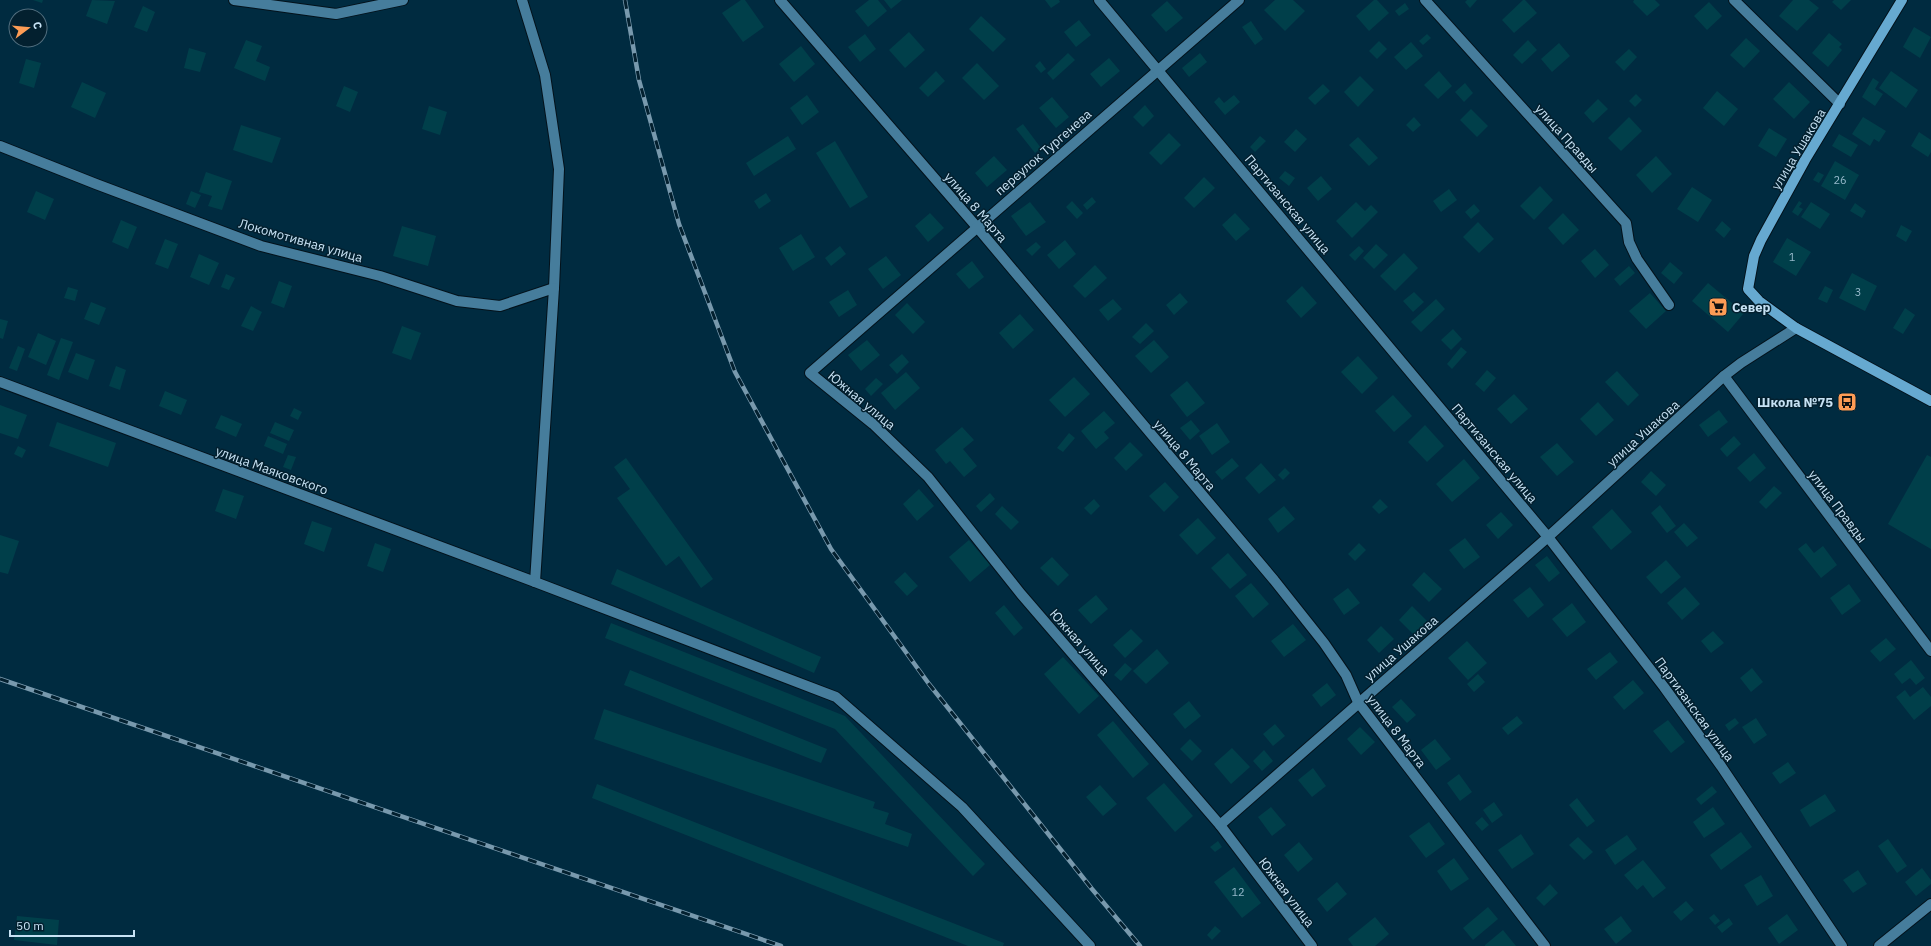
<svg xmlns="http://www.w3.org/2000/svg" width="1931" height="946" font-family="'IBM Plex Sans',sans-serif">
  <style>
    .building { fill: #003f4a }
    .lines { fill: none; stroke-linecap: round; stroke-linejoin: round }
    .minor-casing { stroke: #03121b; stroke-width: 12 }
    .tertiary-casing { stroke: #03121b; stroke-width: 12 }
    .primary-casing { stroke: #03121b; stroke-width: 12 }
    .minor { stroke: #467d9c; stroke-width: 10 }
    .tertiary { stroke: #467d9c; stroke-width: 10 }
    .primary { stroke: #66a9d0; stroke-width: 10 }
    .rail-casing { stroke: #7899ad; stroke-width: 4.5 }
    .rail { stroke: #03202f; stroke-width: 3; stroke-dasharray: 9; stroke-linecap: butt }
    .labels { text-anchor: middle; stroke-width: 3; stroke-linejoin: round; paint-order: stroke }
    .number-label { font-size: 11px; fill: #95b9ca }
    .street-label { font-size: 13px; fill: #c7e2f4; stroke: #03202f }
    .poi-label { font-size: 13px; font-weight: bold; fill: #c7e2f4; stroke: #03202f; text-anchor: start }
  </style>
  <rect width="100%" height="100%" fill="#002b40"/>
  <g class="building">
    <polygon points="33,0 43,0 42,3"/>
    <polygon points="92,0 115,1 107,24 86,16"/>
    <polygon points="741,0 745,0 764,27 743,42 722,13"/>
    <polygon points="869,0 878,0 887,11 868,27 855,11"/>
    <polygon points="884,0 902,0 891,9"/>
    <polygon points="1045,0 1059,0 1060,2 1051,8"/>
    <polygon points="1275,0 1293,0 1305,11 1285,31 1264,10"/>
    <polygon points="1374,0 1377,0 1389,13 1369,31 1356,16"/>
    <polygon points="1467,0 1477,0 1470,8 1465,2"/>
    <polygon points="1523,0 1525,0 1537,13 1514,33 1502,20"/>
    <polygon points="1634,0 1655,0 1660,5 1647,16 1633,2"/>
    <polygon points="1793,0 1809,0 1819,8 1797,31 1779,16"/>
    <polygon points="1834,0 1851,0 1841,10 1832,2"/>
    <polygon points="1167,1 1183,18 1166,32 1151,15"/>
    <polygon points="1709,2 1722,16 1707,30 1694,16"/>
    <polygon points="1405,3 1409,9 1399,16 1395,11"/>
    <polygon points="143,6 155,12 147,32 134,27"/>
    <polygon points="981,16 1006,39 993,52 969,29"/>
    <polygon points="1079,20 1091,35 1076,47 1064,32"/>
    <polygon points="1251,21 1263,39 1255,45 1242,27"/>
    <polygon points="1914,27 1931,37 1920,58 1903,47"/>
    <polygon points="909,32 925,50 905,68 889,50"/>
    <polygon points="1829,33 1842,44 1839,47 1842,50 1828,67 1812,53"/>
    <polygon points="865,34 876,49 860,62 848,47"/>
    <polygon points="1427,34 1431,38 1423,45 1419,41"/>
    <polygon points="1746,38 1760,51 1744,68 1730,55"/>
    <polygon points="246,40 262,46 256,61 270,67 265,81 234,68"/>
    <polygon points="1528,40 1537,50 1522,64 1513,55"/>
    <polygon points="1379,41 1387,49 1377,59 1369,51"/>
    <polygon points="1411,42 1423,56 1406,70 1394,57"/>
    <polygon points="1559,43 1570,56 1552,72 1541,59"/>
    <polygon points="801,46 815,64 794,82 779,64"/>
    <polygon points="189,48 206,53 200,72 184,68"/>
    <polygon points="1629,49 1637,57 1624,71 1615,62"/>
    <polygon points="1068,53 1075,60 1053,80 1047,73"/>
    <polygon points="1200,53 1207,62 1189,77 1182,68"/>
    <polygon points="1109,58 1120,71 1101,87 1090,74"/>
    <polygon points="26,59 41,63 34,88 19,83"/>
    <polygon points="1040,61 1046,69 1041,73 1035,66"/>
    <polygon points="977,63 999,86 984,100 962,78"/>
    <polygon points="936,71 945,81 928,97 919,88"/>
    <polygon points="1439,71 1452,86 1438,99 1424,85"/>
    <polygon points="1891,71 1918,90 1906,108 1879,88"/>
    <polygon points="1360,76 1374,90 1358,107 1344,92"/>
    <polygon points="1873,78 1879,82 1875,89 1883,94 1875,106 1862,97"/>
    <polygon points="82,82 106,93 95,118 71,107"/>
    <polygon points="1789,82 1810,102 1794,119 1773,99"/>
    <polygon points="1465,83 1473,93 1464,102 1455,92"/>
    <polygon points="1323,84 1330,91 1315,105 1308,98"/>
    <polygon points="344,86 358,92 350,112 336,106"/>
    <polygon points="1717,91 1738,109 1724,126 1703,108"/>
    <polygon points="1636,94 1642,100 1635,107 1629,101"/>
    <polygon points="807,95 819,112 802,125 790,108"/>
    <polygon points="1234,95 1240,102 1225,115 1214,102 1219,97 1224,103"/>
    <polygon points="1052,97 1069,117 1056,128 1039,108"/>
    <polygon points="1598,99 1608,109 1593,123 1584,113"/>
    <polygon points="1145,105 1154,116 1143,127 1133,117"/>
    <polygon points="429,106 447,112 440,135 422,129"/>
    <polygon points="1471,109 1488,126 1477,137 1460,120"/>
    <polygon points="1414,117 1421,125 1413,132 1406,125"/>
    <polygon points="1629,117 1642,131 1621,151 1608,138"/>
    <polygon points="1863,117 1886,131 1879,142 1874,139 1870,146 1852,134"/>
    <polygon points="1023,124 1041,148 1035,153 1016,129"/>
    <polygon points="241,125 281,138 272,163 233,150"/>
    <polygon points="1769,128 1787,139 1776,157 1758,146"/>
    <polygon points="1296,129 1307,139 1295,152 1284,142"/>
    <polygon points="1919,132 1931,140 1931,152 1928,157 1911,146"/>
    <polygon points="1169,133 1181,145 1161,165 1149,153"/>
    <polygon points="1839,134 1858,145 1851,157 1832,146"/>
    <polygon points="788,136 796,149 754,176 746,163"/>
    <polygon points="1260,136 1266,141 1255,152 1250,147"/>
    <polygon points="1358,137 1378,158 1369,166 1349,145"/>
    <polygon points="835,141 868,197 850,208 816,153"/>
    <polygon points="994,156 1007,170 987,187 975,173"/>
    <polygon points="1656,156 1672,174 1652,193 1636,175"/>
    <polygon points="1835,161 1859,175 1845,200 1821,186"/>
    <polygon points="1285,171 1295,178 1289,186 1279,178"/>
    <polygon points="206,172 232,181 222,210 208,206 212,196 199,192"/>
    <polygon points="1818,172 1824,175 1819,183 1813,180"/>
    <polygon points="1321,176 1332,189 1318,201 1307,188"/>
    <polygon points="1204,177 1215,188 1194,208 1184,198"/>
    <polygon points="1540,186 1553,200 1534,220 1520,206"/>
    <polygon points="1692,187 1712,200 1698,222 1677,209"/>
    <polygon points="1449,189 1457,200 1441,212 1433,201"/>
    <polygon points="36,191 54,199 45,220 27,212"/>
    <polygon points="191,191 201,195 195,208 186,204"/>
    <polygon points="766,193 771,201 759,209 754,201"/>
    <polygon points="1092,197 1096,202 1087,210 1083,205"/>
    <polygon points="1072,201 1083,213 1077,219 1066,207"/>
    <polygon points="1799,201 1802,203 1799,207 1803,209 1798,216 1792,212"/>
    <polygon points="1030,202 1046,222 1026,236 1011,216"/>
    <polygon points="1356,202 1365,211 1371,205 1378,212 1352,238 1336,221"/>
    <polygon points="1811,202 1830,214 1820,229 1801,217"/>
    <polygon points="1855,203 1866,211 1862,218 1850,211"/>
    <polygon points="1474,204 1480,211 1471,219 1465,212"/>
    <polygon points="930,213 944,228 928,242 915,226"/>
    <polygon points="1235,213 1250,229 1236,241 1222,225"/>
    <polygon points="1563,213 1579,230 1563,245 1548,228"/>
    <polygon points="121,220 137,227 128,249 112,242"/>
    <polygon points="1722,221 1731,229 1724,238 1715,230"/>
    <polygon points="1478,222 1494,239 1479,253 1463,237"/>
    <polygon points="1901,225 1912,231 1906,242 1896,236"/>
    <polygon points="402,226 436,236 428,266 393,256"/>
    <polygon points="801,234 815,257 793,271 779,248"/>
    <polygon points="1787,238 1811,252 1796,276 1773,262"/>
    <polygon points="165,239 178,244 168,269 155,264"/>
    <polygon points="1065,240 1076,254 1059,269 1047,255"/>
    <polygon points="1036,242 1041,247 1032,256 1026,250"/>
    <polygon points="1376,244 1388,255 1374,269 1363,258"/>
    <polygon points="840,246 846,254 831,266 825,258"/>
    <polygon points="1359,246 1364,251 1355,261 1349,255"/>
    <polygon points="1595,249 1609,265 1595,278 1581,261"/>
    <polygon points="1404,253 1418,268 1395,291 1380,276"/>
    <polygon points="199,254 219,263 209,285 190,277"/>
    <polygon points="886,256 901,275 883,289 868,269"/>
    <polygon points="972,261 984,277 969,289 956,274"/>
    <polygon points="1670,262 1683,273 1674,284 1661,273"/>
    <polygon points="1095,265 1107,278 1085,298 1073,286"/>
    <polygon points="1629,266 1635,273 1620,286 1614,279"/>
    <polygon points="1852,273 1877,286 1865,311 1839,298"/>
    <polygon points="226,274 235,278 229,290 221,287"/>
    <polygon points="279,281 292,286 284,308 271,303"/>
    <polygon points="1708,283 1744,313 1728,332 1692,301"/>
    <polygon points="1302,286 1317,303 1301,318 1286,301"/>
    <polygon points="1825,286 1833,290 1827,303 1818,299"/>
    <polygon points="68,287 78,290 75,301 64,298"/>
    <polygon points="848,290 857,305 839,317 829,302"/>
    <polygon points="1414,292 1424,302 1413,312 1403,301"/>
    <polygon points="1180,293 1188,302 1174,315 1166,305"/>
    <polygon points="1650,293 1666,311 1646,329 1629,311"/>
    <polygon points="1113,299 1122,309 1108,321 1099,310"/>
    <polygon points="1436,299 1445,309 1421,332 1411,322"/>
    <polygon points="91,302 106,308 99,325 84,319"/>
    <polygon points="907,303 925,322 913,334 895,315"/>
    <polygon points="251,306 262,312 253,331 241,326"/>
    <polygon points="1905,308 1915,315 1903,334 1893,328"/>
    <polygon points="1020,314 1034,330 1013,349 999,333"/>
    <polygon points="0,319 8,321 3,339 0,338"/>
    <polygon points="1146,323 1154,331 1140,344 1132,337"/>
    <polygon points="402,326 421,333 411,360 392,353"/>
    <polygon points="1453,329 1462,339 1451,350 1441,340"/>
    <polygon points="38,333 56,341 46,365 28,357"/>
    <polygon points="61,338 73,342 59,380 47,375"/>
    <polygon points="867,340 880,355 861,371 848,355"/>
    <polygon points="1154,340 1169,357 1151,373 1135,356"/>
    <polygon points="18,346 25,349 17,371 9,368"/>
    <polygon points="1461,347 1467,352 1452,369 1447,364"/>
    <polygon points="76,353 95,360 88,380 68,372"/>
    <polygon points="902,354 909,362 897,374 889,365"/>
    <polygon points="1358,356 1378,378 1362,394 1341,372"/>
    <polygon points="116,366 126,370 120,390 109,386"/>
    <polygon points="1487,370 1496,378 1484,392 1475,384"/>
    <polygon points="1617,371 1639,395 1628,406 1605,382"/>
    <polygon points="906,372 920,388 895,410 881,393"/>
    <polygon points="1074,377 1090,394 1065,417 1049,400"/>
    <polygon points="876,378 883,384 871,396 865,389"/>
    <polygon points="1187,381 1205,403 1187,417 1170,395"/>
    <polygon points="165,391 187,400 181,415 159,406"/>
    <polygon points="1514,394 1528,409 1511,424 1497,409"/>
    <polygon points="1393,395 1412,416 1394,432 1375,411"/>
    <polygon points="1598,402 1614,420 1596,436 1580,419"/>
    <polygon points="0,405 27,415 18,439 0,433"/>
    <polygon points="294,408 302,412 298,420 290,416"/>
    <polygon points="1719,410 1728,422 1708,437 1699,425"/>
    <polygon points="1104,411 1115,423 1104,432 1109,438 1096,449 1081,431"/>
    <polygon points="221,415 242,424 236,437 215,428"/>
    <polygon points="1191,420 1200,431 1190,440 1180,428"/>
    <polygon points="57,422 116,443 108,467 49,446"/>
    <polygon points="275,422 294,430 289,441 270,433"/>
    <polygon points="1217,423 1230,442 1212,455 1199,436"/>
    <polygon points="1425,425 1444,446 1427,462 1408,442"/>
    <polygon points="962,427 974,440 963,449 977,466 964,477 950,461 946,464 935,450"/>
    <polygon points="1069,433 1075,438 1063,452 1057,448"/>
    <polygon points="268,436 287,444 283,454 264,446"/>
    <polygon points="1734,436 1741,444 1727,457 1720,449"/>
    <polygon points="1130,442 1143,455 1126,471 1114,458"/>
    <polygon points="1557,443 1574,462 1557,476 1540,457"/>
    <polygon points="18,446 26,450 22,458 14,454"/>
    <polygon points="1754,453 1766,468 1750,482 1737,468"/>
    <polygon points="288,455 296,457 291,470 283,467"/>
    <polygon points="1927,455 1931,457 1931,549 1888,524"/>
    <polygon points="626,458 713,579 701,588 679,556 666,566 617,498 630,489 614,467"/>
    <polygon points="1232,458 1239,466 1222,480 1215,472"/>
    <polygon points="1464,459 1480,478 1452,502 1436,484"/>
    <polygon points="1261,463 1276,480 1259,494 1245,478"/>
    <polygon points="1285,468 1290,473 1283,480 1278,475"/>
    <polygon points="1651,471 1666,485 1656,496 1641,482"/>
    <polygon points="1165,482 1179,497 1164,512 1149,496"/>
    <polygon points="1774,486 1782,493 1766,509 1759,502"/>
    <polygon points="223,489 244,496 236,519 215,511"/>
    <polygon points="919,489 934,506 917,521 903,504"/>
    <polygon points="990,493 995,499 981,512 976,506"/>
    <polygon points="1094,499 1100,506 1091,515 1084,508"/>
    <polygon points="1380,499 1388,507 1379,514 1372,507"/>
    <polygon points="1660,505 1676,526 1667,533 1651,513"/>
    <polygon points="1002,506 1019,522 1011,530 995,514"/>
    <polygon points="1284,506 1295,519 1278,533 1268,519"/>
    <polygon points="1612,509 1632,532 1611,550 1592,527"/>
    <polygon points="1501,512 1513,525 1498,539 1486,525"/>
    <polygon points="1198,518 1216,538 1197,555 1179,535"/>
    <polygon points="312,521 332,528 324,552 304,544"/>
    <polygon points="1684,523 1698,538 1687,547 1674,532"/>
    <polygon points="0,535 19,541 8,574 0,572"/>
    <polygon points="1465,538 1480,557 1464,569 1449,550"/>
    <polygon points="969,540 990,565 970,582 949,557"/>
    <polygon points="375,543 391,549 383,572 367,566"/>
    <polygon points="1359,543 1366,550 1355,561 1348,554"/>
    <polygon points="1806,543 1814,553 1823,546 1837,565 1821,578 1798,549"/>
    <polygon points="1228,553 1247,575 1230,589 1211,568"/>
    <polygon points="1547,556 1560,573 1549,582 1535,565"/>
    <polygon points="1052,557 1069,575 1058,586 1040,568"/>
    <polygon points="1666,560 1681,577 1661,594 1646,577"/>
    <polygon points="617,569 821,657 814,673 611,584"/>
    <polygon points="905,572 918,586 907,596 894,582"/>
    <polygon points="1424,572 1442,589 1429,602 1412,585"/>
    <polygon points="1251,583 1269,604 1253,618 1235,596"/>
    <polygon points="1849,584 1861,601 1842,615 1830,598"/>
    <polygon points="1530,587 1544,605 1528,618 1513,600"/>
    <polygon points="1685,587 1700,604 1682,620 1667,603"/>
    <polygon points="1348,588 1360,603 1344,615 1333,599"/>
    <polygon points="1096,595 1108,609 1091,624 1078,610"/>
    <polygon points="1572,603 1586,622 1567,637 1552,619"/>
    <polygon points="1004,605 1023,628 1014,636 995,613"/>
    <polygon points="1412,606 1427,621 1414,635 1399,620"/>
    <polygon points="611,623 845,716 985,864 973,876 835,729 605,638"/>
    <polygon points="1293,624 1306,640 1284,657 1271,641"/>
    <polygon points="1381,626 1394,639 1379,653 1367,640"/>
    <polygon points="1131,629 1143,641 1125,658 1113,645"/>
    <polygon points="1713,631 1724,643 1711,653 1701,641"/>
    <polygon points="1886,638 1896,649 1880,662 1870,651"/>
    <polygon points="1467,641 1487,663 1468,680 1448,658"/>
    <polygon points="1157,649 1169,663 1146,684 1133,671"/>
    <polygon points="1610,652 1618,662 1596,680 1587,669"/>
    <polygon points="1063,657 1099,696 1079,714 1044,674"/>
    <polygon points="1911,660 1925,678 1916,685 1910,678 1902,684 1894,674"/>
    <polygon points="1125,663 1132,669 1121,681 1114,675"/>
    <polygon points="1752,668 1763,682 1751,692 1740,678"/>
    <polygon points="630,670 827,749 821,763 624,685"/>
    <polygon points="1478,674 1485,682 1474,692 1467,684"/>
    <polygon points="1633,680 1644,693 1624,710 1613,697"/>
    <polygon points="1327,683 1336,695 1321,707 1312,695"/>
    <polygon points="1923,687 1931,697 1931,706 1914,720 1896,697 1905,690 1910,697"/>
    <polygon points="1401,699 1416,715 1407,723 1392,707"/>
    <polygon points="1189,701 1201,716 1185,729 1173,714"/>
    <polygon points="604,709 875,802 873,808 889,813 885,824 912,834 908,847 594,739"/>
    <polygon points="1517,716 1523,723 1508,735 1502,728"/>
    <polygon points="1735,718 1739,723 1729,731 1725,725"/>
    <polygon points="1756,718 1767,735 1754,744 1742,727"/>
    <polygon points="1668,720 1685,742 1671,753 1653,731"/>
    <polygon points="1113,721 1149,764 1133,778 1097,735"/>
    <polygon points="1275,724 1285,736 1273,746 1263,734"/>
    <polygon points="1360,727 1375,742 1361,755 1347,739"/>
    <polygon points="1190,739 1202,751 1192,761 1180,749"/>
    <polygon points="1435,739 1451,759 1436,770 1421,750"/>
    <polygon points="1232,748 1250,767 1231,784 1214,764"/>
    <polygon points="1264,750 1273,761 1262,771 1253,761"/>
    <polygon points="1788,762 1796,773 1780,784 1772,773"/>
    <polygon points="1313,768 1326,786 1312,797 1298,780"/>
    <polygon points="1459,774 1472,792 1460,801 1447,783"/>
    <polygon points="1164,783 1193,816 1175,832 1146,798"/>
    <polygon points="597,784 1004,943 1003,946 968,946 592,798"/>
    <polygon points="1100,785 1117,804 1103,816 1086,797"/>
    <polygon points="1712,786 1717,792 1701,805 1696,799"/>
    <polygon points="1825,794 1836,811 1810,827 1800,810"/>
    <polygon points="1577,798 1595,821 1587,827 1569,805"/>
    <polygon points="1494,802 1503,815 1492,823 1483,810"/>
    <polygon points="1271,807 1286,825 1272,836 1258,817"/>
    <polygon points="1713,807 1725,824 1704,838 1693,822"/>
    <polygon points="1482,817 1489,825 1482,831 1475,823"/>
    <polygon points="1429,822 1445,844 1426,858 1409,836"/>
    <polygon points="1741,832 1752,847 1721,870 1710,855"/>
    <polygon points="1521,834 1534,854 1512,869 1498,850"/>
    <polygon points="1627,835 1637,849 1615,865 1605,850"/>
    <polygon points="1578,837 1593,852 1584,860 1569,845"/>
    <polygon points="1888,839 1907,866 1897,873 1878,846"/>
    <polygon points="1218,841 1222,847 1215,852 1210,847"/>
    <polygon points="1299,842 1313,859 1298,872 1284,855"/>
    <polygon points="1454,858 1469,879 1451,891 1437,871"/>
    <polygon points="1643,860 1666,888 1653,898 1643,885 1637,890 1624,875"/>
    <polygon points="1234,867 1261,903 1242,918 1214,882"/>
    <polygon points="1922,868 1931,880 1931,884 1916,896 1905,882"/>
    <polygon points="1858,870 1867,884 1853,893 1843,880"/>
    <polygon points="1761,875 1773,896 1757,906 1744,885"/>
    <polygon points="1337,882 1347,894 1327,912 1317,899"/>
    <polygon points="1550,884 1558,893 1544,906 1536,898"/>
    <polygon points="1686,901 1694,910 1681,921 1673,912"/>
    <polygon points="1488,907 1498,919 1473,940 1463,928"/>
    <polygon points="1714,914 1720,921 1715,925 1709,918"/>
    <polygon points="1787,914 1798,930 1779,944 1768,928"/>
    <polygon points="17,916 59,920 57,945 14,940"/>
    <polygon points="1621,916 1632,931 1616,944 1604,929"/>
    <polygon points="1375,917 1389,934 1375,946 1353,946 1348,939"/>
    <polygon points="1729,918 1733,924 1722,933 1717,927"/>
    <polygon points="1215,926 1221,931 1212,940 1207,935"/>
    <polygon points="1503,930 1516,946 1485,946 1485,945"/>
  </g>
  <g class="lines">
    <g class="minor-casing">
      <g id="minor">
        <polyline points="522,0 545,75 559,169 554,288 535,582 836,697 962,807 1090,946"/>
        <polyline points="780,0 976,226 1274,580 1324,643 1346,675 1358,702 1545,946"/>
        <polyline points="1239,0 810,373 873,424 928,477 1021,594 1220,825 1312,946"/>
        <polyline points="1425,0 1626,223 1629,242 1637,259 1669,305"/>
        <polyline points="1734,0 1840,104"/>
        <polyline points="0,146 96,184 261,246 380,276 457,301 500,306 554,288"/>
        <polyline points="1724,376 1931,651"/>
        <polyline points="0,382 535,582"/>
        <polyline points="1220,825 1548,537 1664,687 1721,766 1842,946"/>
        <polyline points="1879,946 1931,904"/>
      </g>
    </g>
    <g class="tertiary-casing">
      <g id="tertiary">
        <polyline points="234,0 336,14 403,0"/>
        <polyline points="1099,0 1548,537 1724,376 1741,363 1796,328"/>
      </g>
    </g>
    <g class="primary-casing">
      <polyline id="primary" points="1902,0 1805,160 1761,240 1754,256 1748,289 1759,301 1796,328 1931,401"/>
    </g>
    <use href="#minor" class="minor"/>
    <use href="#tertiary" class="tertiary"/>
    <use href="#primary" class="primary"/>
    <g class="rail-casing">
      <g id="rail">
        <polyline points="625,0 639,80 679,224 735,372 831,549 929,684 1092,889 1140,946"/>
        <polyline points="0,679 781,946"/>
      </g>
    </g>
    <use href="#rail" class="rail"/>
  </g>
  <defs>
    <g id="supermarket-square" transform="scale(1)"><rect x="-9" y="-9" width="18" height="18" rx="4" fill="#fd9c55" stroke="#03202f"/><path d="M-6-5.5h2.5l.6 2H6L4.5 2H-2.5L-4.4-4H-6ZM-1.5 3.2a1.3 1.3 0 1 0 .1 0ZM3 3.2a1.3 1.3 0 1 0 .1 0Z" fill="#111"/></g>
    <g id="bus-square" transform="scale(1)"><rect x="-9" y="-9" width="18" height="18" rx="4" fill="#fd9c55" stroke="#03202f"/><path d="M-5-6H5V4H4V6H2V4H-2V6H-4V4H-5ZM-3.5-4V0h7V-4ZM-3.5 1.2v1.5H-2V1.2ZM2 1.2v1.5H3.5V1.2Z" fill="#111"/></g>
  </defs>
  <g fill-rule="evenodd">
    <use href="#supermarket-square" x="1718" y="307"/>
    <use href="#bus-square" x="1847" y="402"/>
  </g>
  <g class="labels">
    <g class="number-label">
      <text x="1840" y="184">26</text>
      <text x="1792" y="261">1</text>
      <text x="1858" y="296">3</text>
      <text x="1238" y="896">12</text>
    </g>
    <g class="street-label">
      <text transform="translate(1567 138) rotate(48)" y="5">улица Правды</text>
      <text transform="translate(1798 149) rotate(-59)" y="5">улица Ушакова</text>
      <text transform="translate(1043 152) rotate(-41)" y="5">переулок Тургенева</text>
      <text transform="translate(1288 204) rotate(50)" y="5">Партизанская улица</text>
      <text transform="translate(976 207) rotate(49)" y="5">улица 8 Марта</text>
      <text transform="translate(301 240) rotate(16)" y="5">Локомотивная улица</text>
      <text transform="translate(862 400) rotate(40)" y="5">Южная улица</text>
      <text transform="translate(1643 433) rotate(-42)" y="5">улица Ушакова</text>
      <text transform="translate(1495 453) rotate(50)" y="5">Партизанская улица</text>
      <text transform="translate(1185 455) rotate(50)" y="5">улица 8 Марта</text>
      <text transform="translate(272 470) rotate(20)" y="5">улица Маяковского</text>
      <text transform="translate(1838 506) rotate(53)" y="5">улица Правды</text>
      <text transform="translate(1080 642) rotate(49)" y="5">Южная улица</text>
      <text transform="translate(1401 648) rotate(-41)" y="5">улица Ушакова</text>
      <text transform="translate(1695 709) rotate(54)" y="5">Партизанская улица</text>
      <text transform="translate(1397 731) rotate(53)" y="5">улица 8 Марта</text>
      <text transform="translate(1287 892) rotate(53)" y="5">Южная улица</text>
    </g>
    <g class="poi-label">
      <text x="1732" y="312">Север</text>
      <text x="1833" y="407" text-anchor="end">Школа №75</text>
    </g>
  </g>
  <g transform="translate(28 28) rotate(74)"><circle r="19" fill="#03202f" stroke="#516e7e"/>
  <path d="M0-3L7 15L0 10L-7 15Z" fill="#fd9c55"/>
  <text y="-6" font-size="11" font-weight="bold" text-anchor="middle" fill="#c7e2f4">С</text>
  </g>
  <path d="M10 930v6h124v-6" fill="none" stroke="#c7e2f4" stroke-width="2"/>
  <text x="16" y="930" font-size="12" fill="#c7e2f4" stroke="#03202f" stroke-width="3" paint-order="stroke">50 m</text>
</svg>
